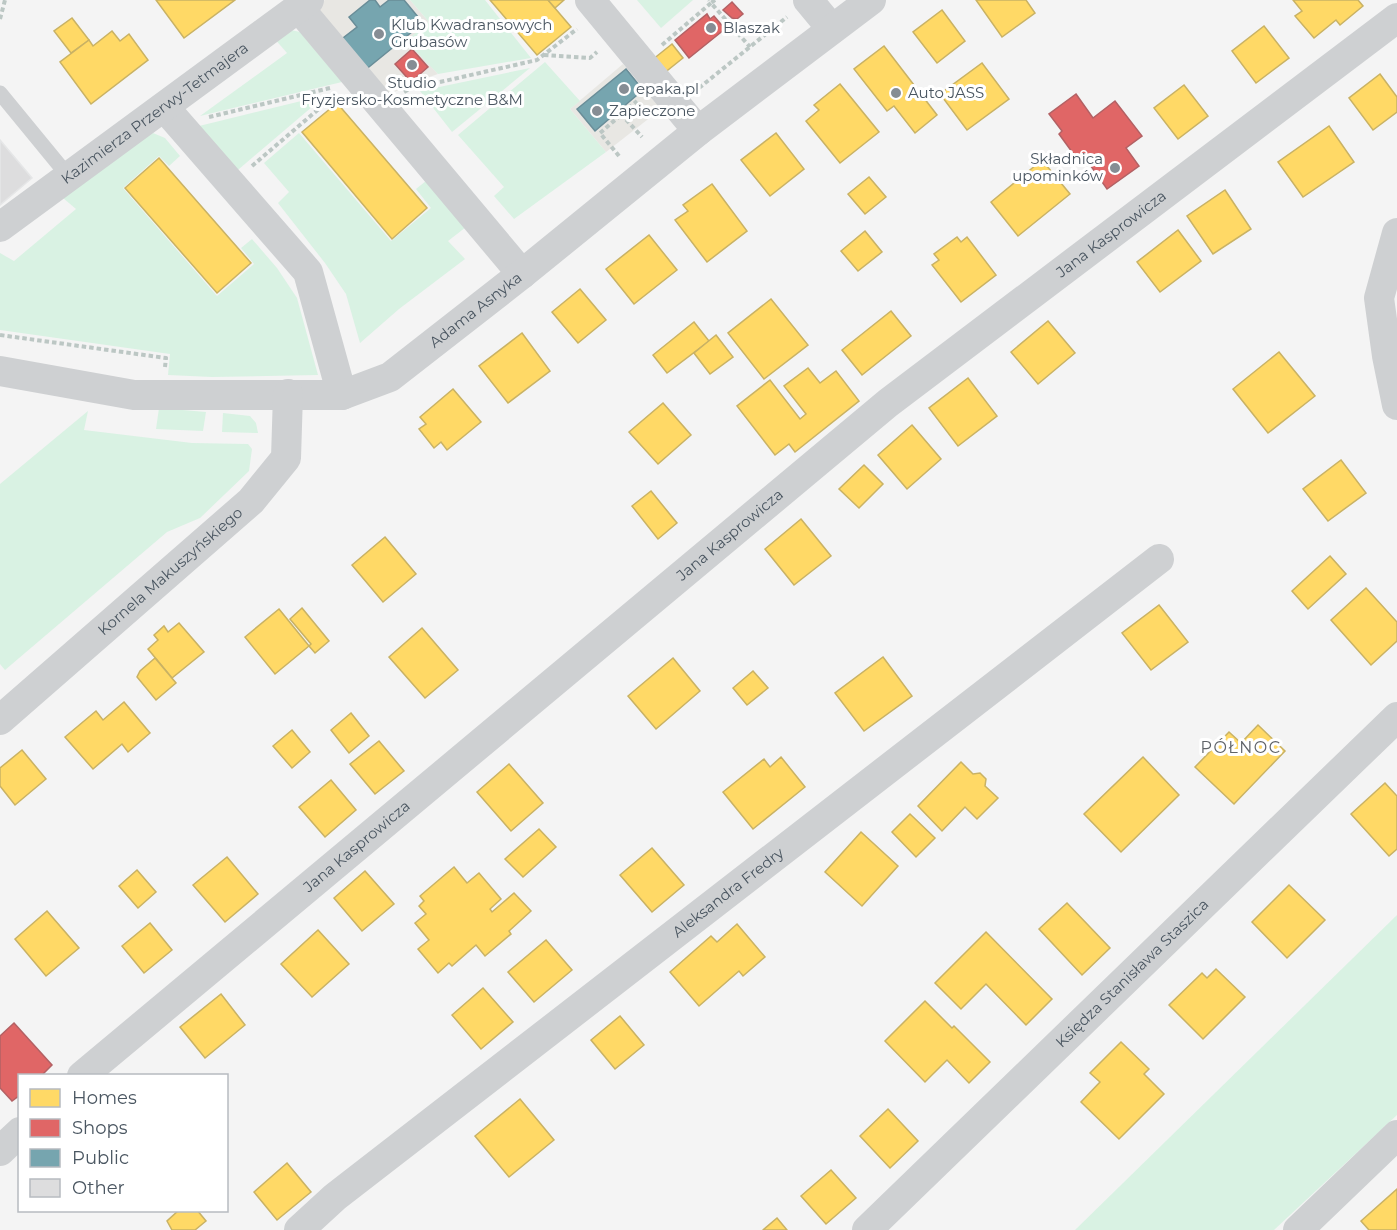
<svg xmlns="http://www.w3.org/2000/svg" width="1397" height="1230" font-family="Montserrat,sans-serif">
  <style>
    .commercial { fill: #e8e7e3 }
    .green { fill: #d9f2e3 }
    .homes { fill: #ffd966; stroke: #c9b264; stroke-width: 1.5 }
    .shops { fill: #e06666; stroke: #b36164; stroke-width: 1.5 }
    .public { fill: #76a5af; stroke: #698d98; stroke-width: 1.5 }
    .building { fill: #ddddde; stroke: #e5e6e7; stroke-width: 1.5 }
    .lines { fill: none; stroke-linecap: round; stroke-linejoin: round }
    .path { stroke: #bcc7c4; stroke-width: 4; stroke-dasharray: 4.5 3; stroke-linecap: butt }
    .service { stroke: #ced0d2; stroke-width: 15 }
    .minor { stroke: #ced0d2; stroke-width: 30 }
    .poi-dot { fill: #868d94; stroke: #fff; stroke-width: 2 }
    .labels { text-anchor: middle; stroke-width: 6; stroke-linejoin: round; paint-order: stroke }
    .poi-label { font-size: 15px; fill: #4a5661; stroke: #fff; text-anchor: start }
    .street-label { font-size: 15px; fill: #4a5661; stroke: #fff }
    .neighbourhood-label { font-size: 16px; letter-spacing: 1.5px; fill: #5f6368; stroke: #fff }
  </style>
  <rect width="100%" height="100%" fill="#f4f4f4"/>
  <g class="commercial">
    <polygon points="325,0 410,0 429,22 407,41 438,74 409,84 382,99 308,12"/>
    <polygon points="623,64 661,109 606,152 570,109"/>
  </g>
  <g class="green">
    <polygon points="410,0 485,0 531,58 438,74 406,41 429,22"/>
    <polygon points="637,0 693,0 661,28"/>
    <polygon points="286,29 300,32 342,82 200,116 287,53 273,37"/>
    <polygon points="545,62 580,101 570,109 606,152 514,219 494,196 504,187 458,135"/>
    <polygon points="530,68 452,132 420,91"/>
    <polygon points="326,95 232,175 191,128"/>
    <polygon points="153,133 165,138 180,156 169,166 159,156 123,188 217,296 254,264 241,248 252,239 277,268 297,298 318,375 212,377 168,375 170,354 0,330 0,253 14,261 76,209 63,198 137,140"/>
    <polygon points="299,133 391,241 431,208 416,189 426,181 466,227 448,241 465,259 399,309 360,343 346,294 325,263 278,203 289,192 264,163"/>
    <polygon points="159,408 206,412 203,431 156,429"/>
    <polygon points="88,411 84,430 192,443 248,444 252,449 249,471 200,518 167,532 5,670 0,664 0,484"/>
    <polygon points="223,413 250,416 256,423 258,433 222,432"/>
    <polygon points="1397,915 1397,1115 1274,1230 1075,1230"/>
  </g>
  <g class="homes">
    <polygon points="156,0 235,0 184,38"/>
    <polygon points="490,0 548,0 571,27 537,55"/>
    <polygon points="548,0 564,0 555,8"/>
    <polygon points="976,0 1026,0 1035,13 1002,37"/>
    <polygon points="1293,0 1358,0 1363,6 1340,25 1336,20 1314,38 1295,16 1302,11"/>
    <polygon points="942,10 965,41 937,63 913,32"/>
    <polygon points="72,18 89,40 71,53 54,31"/>
    <polygon points="1264,26 1289,58 1256,83 1232,51"/>
    <polygon points="112,31 120,41 129,34 148,60 91,104 60,62 89,40 93,46"/>
    <polygon points="672,44 683,58 663,74 652,60"/>
    <polygon points="884,46 937,115 915,133 894,106 887,111 854,69"/>
    <polygon points="982,63 1009,99 967,130 940,94"/>
    <polygon points="1380,74 1397,97 1397,112 1373,130 1349,98"/>
    <polygon points="840,84 879,132 840,163 806,121 819,110 814,105"/>
    <polygon points="1184,85 1208,116 1178,139 1154,108"/>
    <polygon points="337,103 427,208 392,239 302,132"/>
    <polygon points="1329,126 1354,162 1303,197 1278,162"/>
    <polygon points="776,133 804,169 770,196 741,160"/>
    <polygon points="159,158 251,263 217,293 125,188"/>
    <polygon points="1042,160 1070,194 1018,236 991,202"/>
    <polygon points="869,177 886,197 865,214 848,194"/>
    <polygon points="712,184 747,231 707,262 675,220 688,211 683,205"/>
    <polygon points="1225,190 1251,229 1213,254 1187,216"/>
    <polygon points="1178,230 1201,261 1160,292 1137,262"/>
    <polygon points="865,231 882,252 858,271 841,251"/>
    <polygon points="649,235 677,270 634,304 606,269"/>
    <polygon points="957,237 961,242 967,237 996,275 961,302 932,265 939,260 934,254"/>
    <polygon points="580,289 606,320 578,343 552,312"/>
    <polygon points="771,299 808,345 764,379 728,333"/>
    <polygon points="891,311 911,336 862,375 842,350"/>
    <polygon points="1048,321 1075,353 1038,384 1011,352"/>
    <polygon points="694,322 709,341 667,373 653,355"/>
    <polygon points="522,333 550,371 508,403 479,366"/>
    <polygon points="716,335 733,357 710,374 694,353"/>
    <polygon points="1279,352 1315,396 1268,433 1233,389"/>
    <polygon points="808,368 820,383 836,371 859,401 795,452 789,444 775,455 737,406 770,380 800,419 806,414 784,386"/>
    <polygon points="968,378 997,416 958,446 929,408"/>
    <polygon points="453,389 481,422 447,450 441,442 434,448 419,429 426,424 420,417"/>
    <polygon points="663,403 691,435 658,464 629,432"/>
    <polygon points="912,425 941,459 907,489 878,455"/>
    <polygon points="1341,460 1366,493 1328,521 1303,489"/>
    <polygon points="864,465 883,484 859,508 839,489"/>
    <polygon points="651,491 677,523 658,539 632,506"/>
    <polygon points="801,519 831,556 794,585 765,549"/>
    <polygon points="385,537 416,574 383,602 352,565"/>
    <polygon points="1330,556 1346,574 1308,609 1292,591"/>
    <polygon points="1366,588 1397,622 1397,641 1371,665 1331,620"/>
    <polygon points="1159,605 1188,642 1151,670 1122,633"/>
    <polygon points="302,608 329,641 315,653 309,646 311,644 290,619"/>
    <polygon points="279,609 309,646 275,674 245,637"/>
    <polygon points="179,623 204,652 172,678 148,649 158,640 154,635 164,626 168,632"/>
    <polygon points="422,628 458,670 425,698 389,657"/>
    <polygon points="883,657 912,696 864,731 835,693"/>
    <polygon points="155,658 176,683 156,700 137,677 140,671"/>
    <polygon points="673,658 700,691 656,729 628,696"/>
    <polygon points="753,671 768,688 747,705 733,688"/>
    <polygon points="124,702 150,733 128,752 122,744 93,769 65,737 96,711 103,720"/>
    <polygon points="351,713 369,736 349,753 331,730"/>
    <polygon points="1258,725 1285,751 1234,804 1195,767 1229,732 1241,743"/>
    <polygon points="292,730 310,752 292,768 273,746"/>
    <polygon points="379,741 404,771 375,794 350,764"/>
    <polygon points="22,750 46,779 15,805 0,786 0,768"/>
    <polygon points="781,757 805,787 753,829 723,792 764,759 770,767"/>
    <polygon points="1143,757 1179,795 1121,852 1084,814"/>
    <polygon points="961,762 973,774 980,773 986,779 985,786 998,798 977,819 965,807 942,831 918,806"/>
    <polygon points="509,764 543,803 511,831 477,792"/>
    <polygon points="331,780 356,810 325,837 299,807"/>
    <polygon points="1385,783 1397,796 1397,849 1389,856 1351,814"/>
    <polygon points="910,814 935,838 916,857 892,832"/>
    <polygon points="539,829 556,847 523,877 505,859"/>
    <polygon points="861,832 898,866 862,906 825,872"/>
    <polygon points="652,848 684,885 652,912 620,875"/>
    <polygon points="227,857 258,894 225,922 193,885"/>
    <polygon points="454,867 467,883 479,873 501,899 490,909 492,912 514,893 531,911 509,931 511,934 485,956 476,945 452,966 449,963 438,973 418,949 429,940 415,923 426,914 419,906 424,901 420,896"/>
    <polygon points="137,870 156,892 138,908 119,886"/>
    <polygon points="365,871 394,904 362,931 334,898"/>
    <polygon points="1289,885 1325,920 1287,958 1252,922"/>
    <polygon points="1067,903 1110,948 1082,975 1039,929"/>
    <polygon points="47,911 79,948 46,976 15,939"/>
    <polygon points="150,923 172,950 144,973 122,946"/>
    <polygon points="737,924 765,957 743,976 739,971 699,1006 670,972 711,936 717,942"/>
    <polygon points="318,930 349,964 312,997 281,964"/>
    <polygon points="986,932 1052,999 1026,1025 986,984 961,1009 935,983"/>
    <polygon points="546,940 572,970 534,1002 508,972"/>
    <polygon points="1216,969 1245,997 1203,1039 1169,1005 1202,973 1207,978"/>
    <polygon points="483,988 513,1022 481,1049 452,1015"/>
    <polygon points="221,994 245,1025 205,1058 180,1027"/>
    <polygon points="925,1001 952,1028 954,1026 990,1062 969,1083 947,1060 925,1082 885,1041"/>
    <polygon points="620,1016 644,1045 615,1069 591,1040"/>
    <polygon points="1121,1042 1149,1069 1144,1074 1164,1094 1119,1139 1081,1102 1100,1082 1090,1073"/>
    <polygon points="520,1099 554,1140 509,1177 475,1136"/>
    <polygon points="888,1109 918,1141 890,1168 860,1136"/>
    <polygon points="287,1163 311,1192 277,1220 254,1192"/>
    <polygon points="831,1170 856,1198 826,1224 801,1196"/>
    <polygon points="1397,1189 1397,1230 1369,1230 1361,1221"/>
    <polygon points="179,1210 197,1210 206,1221 195,1230 172,1230 167,1221"/>
    <polygon points="777,1218 787,1230 763,1230"/>
  </g>
  <g class="shops">
    <polygon points="732,2 743,14 737,19 732,18 723,10"/>
    <polygon points="707,14 710,19 714,16 725,29 689,58 675,40"/>
    <polygon points="412,49 428,67 411,82 395,64"/>
    <polygon points="1076,94 1093,118 1115,101 1142,136 1126,148 1139,166 1107,189 1086,159 1080,163 1059,134 1062,131 1049,114"/>
    <polygon points="14,1023 52,1065 41,1076 20,1076 20,1095 12,1101 0,1088 0,1036"/>
  </g>
  <g class="public">
    <polygon points="370,0 375,0 380,7 389,0 404,0 423,23 364,71 339,41 357,27 349,17"/>
    <polygon points="626,69 643,90 595,131 577,109"/>
  </g>
  <polygon class="building" points="0,140 32,178 0,205"/>
  <g class="lines">
    <g class="path">
      <polyline points="715,0 711,3 750,47"/>
      <polyline points="0,19 5,0"/>
      <polyline points="662,45 711,3 709,0"/>
      <polyline points="544,55 590,58 597,52"/>
      <polyline points="699,88 787,17"/>
      <polyline points="404,92 409,89 537,60 577,29"/>
      <polyline points="621,114 642,137"/>
      <polyline points="209,117 330,88"/>
      <polyline points="619,156 600,133 637,101"/>
      <polyline points="252,166 335,95"/>
      <polyline points="0,335 166,358 165,367"/>
    </g>
    <polyline class="service" points="0,93 69,177"/>
    <g class="minor">
      <polyline points="590,0 698,131"/>
      <polyline points="808,0 832,29"/>
      <polyline points="299,8 522,274"/>
      <polyline points="165,108 308,272 342,395"/>
      <path id="s1" d="M0 227 309 0"/>
      <polyline points="1397,233 1379,298 1387,356 1397,405"/>
      <path id="s2" d="M0 371 134 395H342L390 377 522 274 698 131 871 0"/>
      <path id="s3" d="M0 720 251 501 286 458 288 394"/>
      <path id="s4" d="M82 1076 888 403 1397 18"/>
      <polyline points="0,1151 20,1132"/>
      <path id="s5" d="M299 1230 335 1197 1159 559"/>
      <path id="s6" d="M867 1230 1397 717"/>
      <polyline points="1298,1230 1397,1135"/>
    </g>
  </g>
  <g class="poi-dot">
    <circle cx="711" cy="28" r="6"/>
    <circle cx="379" cy="34" r="6"/>
    <circle cx="412" cy="65" r="6"/>
    <circle cx="624" cy="89" r="6"/>
    <circle cx="896" cy="93" r="6"/>
    <circle cx="597" cy="111" r="6"/>
    <circle cx="1115" cy="168" r="6"/>
  </g>
  <g class="labels">
    <g class="poi-label">
      <text x="391" y="30">Klub Kwadransowych<tspan x="391" dy="17">Grubasów</tspan></text>
      <text x="723" y="33">Blaszak</text>
      <text x="412" y="88" text-anchor="middle">Studio<tspan x="412" dy="17">Fryzjersko-Kosmetyczne B&amp;M</tspan></text>
      <text x="636" y="94">epaka.pl</text>
      <text x="908" y="98">Auto JASS</text>
      <text x="609" y="116">Zapieczone</text>
      <text x="1103" y="164" text-anchor="end">Składnica<tspan x="1103" dy="17">upominków</tspan></text>
    </g>
    <g class="street-label">
      <text dy="5" stroke="none"><textPath href="#s1" startOffset="192">Kazimierza Przerwy-Tetmajera</textPath></text>
      <text dy="5" stroke="none"><textPath href="#s4" startOffset="1330">Jana Kasprowicza</textPath></text>
      <text dy="5" stroke="none"><textPath href="#s2" startOffset="504">Adama Asnyka</textPath></text>
      <text dy="5" stroke="none"><textPath href="#s4" startOffset="844">Jana Kasprowicza</textPath></text>
      <text dy="5" stroke="none"><textPath href="#s3" startOffset="226">Kornela Makuszyńskiego</textPath></text>
      <text dy="5" stroke="none"><textPath href="#s4" startOffset="358">Jana Kasprowicza</textPath></text>
      <text dy="5" stroke="none"><textPath href="#s5" startOffset="546">Aleksandra Fredry</textPath></text>
      <text dy="5" stroke="none"><textPath href="#s6" startOffset="369">Księdza Stanisława Staszica</textPath></text>
    </g>
    <g class="neighbourhood-label">
      <text x="1241" y="753">PÓŁNOC</text>
    </g>
  </g>
  <rect x="18" y="1074" width="210" height="138" fill="#ffffff" stroke="#b7bbc0" stroke-width="1.5"/>
  <rect x="30" y="1089" width="30" height="18" fill="#ffd966" stroke="#b7bbc0" stroke-width="1.5"/>
  <text x="72" y="1104" font-size="18" fill="#4a5661">Homes</text>
  <rect x="30" y="1119" width="30" height="18" fill="#e06666" stroke="#b7bbc0" stroke-width="1.5"/>
  <text x="72" y="1134" font-size="18" fill="#4a5661">Shops</text>
  <rect x="30" y="1149" width="30" height="18" fill="#76a5af" stroke="#b7bbc0" stroke-width="1.5"/>
  <text x="72" y="1164" font-size="18" fill="#4a5661">Public</text>
  <rect x="30" y="1179" width="30" height="18" fill="#ddddde" stroke="#b7bbc0" stroke-width="1.5"/>
  <text x="72" y="1194" font-size="18" fill="#4a5661">Other</text>
</svg>
